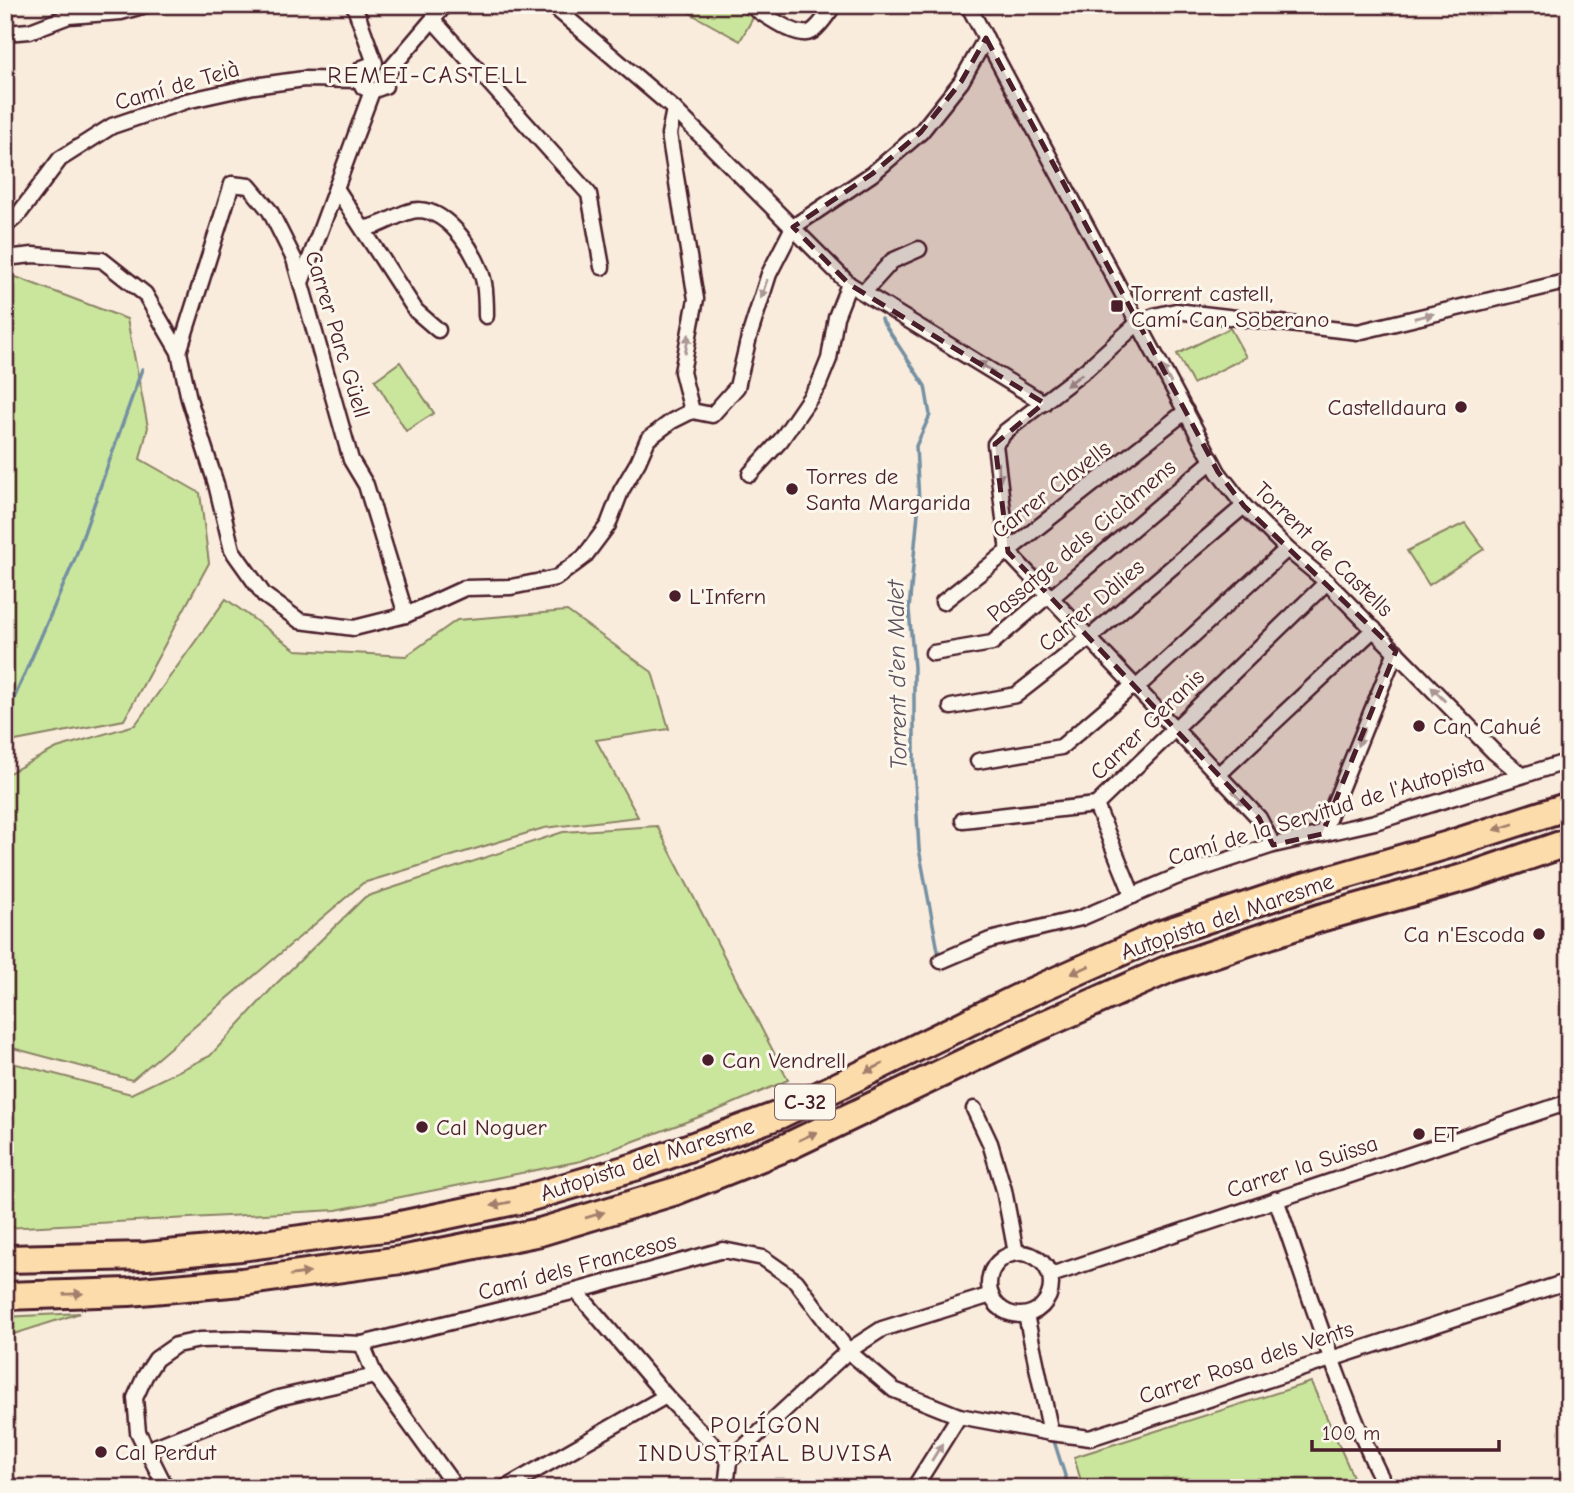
<svg xmlns="http://www.w3.org/2000/svg" width="1574" height="1493" font-family="'Comic Neue',sans-serif">
  <style>
    .green { fill: #cae69d; stroke: #8a8264; stroke-width: 2 }
    .lines { fill: none; stroke-linecap: round; stroke-linejoin: round }
    .stream { stroke: #7490a2; stroke-width: 3.5 }
    .street-casing { stroke: #4a1f2b; stroke-width: 19 }
    .highway-casing { stroke: #4a1f2b; stroke-width: 32 }
    .street { stroke: #fbf7ec; stroke-width: 14 }
    .highway { stroke: #fddcac; stroke-width: 26 }
    .oneway { fill: #ab9695 }
    .oneway2 { fill: #a47e6c }
    .marked { fill: #4a1f2b; fill-opacity: 0.2; stroke: #4a1f2b; stroke-width: 5; stroke-dasharray: 14 9; stroke-linejoin: round }
    .poi-dot { fill: #4a1f2b; stroke: #fbf7ec; stroke-width: 2.5 }
    .labels { text-anchor: middle; stroke-width: 6; stroke-linejoin: round; paint-order: stroke }
    .shield { fill: #fbf7ec; stroke: #7f6065; stroke-width: 2 }
    .shield-label { font-size: 21px; font-weight: bold; fill: #4a1f2b }
    .street-label { font-size: 23px; fill: #4a1f2b; stroke: #fbf7ec }
    .poi-label { font-size: 23px; fill: #4a1f2b; stroke: #fbf7ec; text-anchor: start }
    .neighbourhood-label { font-size: 24px; letter-spacing: 2px; fill: #4a1f2b; stroke: #fbf7ec }
    .water-label { font-size: 24px; font-style: italic; fill: #5c4e5c; stroke: #fbf7ec }
  </style>
  <rect width="100%" height="100%" fill="#f9ecdd"/>
  <filter id="ink" filterUnits="userSpaceOnUse"><feTurbulence type="fractalNoise" baseFrequency=".0143" numOctaves="2"/><feDisplacementMap in="SourceGraphic" scale="14" xChannelSelector="R" yChannelSelector="G"/><feConvolveMatrix kernelMatrix="1 2 1 2 8 2 1 2 1" color-interpolation-filters="sRGB"/></filter>
  <g filter="url(#ink)">
    <g class="green">
      <polygon points="690,5 735,5 754,16 740,41 686,11"/>
      <polygon points="8,274 127,319 148,427 140,459 200,493 209,563 124,720 5,743 5,275"/>
      <polygon points="1230,328 1246,357 1193,384 1177,354"/>
      <polygon points="400,362 434,413 406,431 375,380"/>
      <polygon points="1465,523 1484,549 1429,585 1407,551"/>
      <polygon points="226,599 296,650 406,656 457,620 567,611 652,672 669,729 596,740 638,817 544,828 363,883 132,1080 5,1046 5,775 57,748 135,725"/>
      <polygon points="657,826 788,1080 718,1110 581,1161 336,1210 5,1228 5,1061 131,1094 210,1056 275,985 365,897 563,832"/>
      <polygon points="80,1313 5,1337 5,1317"/>
      <polygon points="1311,1382 1358,1488 1083,1488 1074,1457"/>
    </g>
    <g class="lines">
      <g class="stream">
        <polyline points="881,319 925,386 930,415 916,446 919,502 909,610 914,667 914,763 919,849 939,956"/>
        <polyline points="5,719 74,561 142,369"/>
        <polyline points="1053,1438 1069,1488"/>
        <polyline points="5,1465 21,1488"/>
      </g>
      <g class="street-casing">
        <g id="street">
          <polyline points="354,5 375,63 362,68 360,80 363,87 372,91 385,86 387,73 445,5"/>
          <polyline points="552,5 674,109 849,284 1044,403"/>
          <path d="M749 5C763 13 796 39 811 32 820 27 828 13 834 5"/>
          <polyline points="968,5 1218,472 1244,506 1287,549 1327,582 1494,752 1522,775"/>
          <polyline points="433,20 589,194 602,267"/>
          <polyline points="5,33 30,31 69,16 121,12 146,5"/>
          <polyline points="674,109 669,134 696,299 682,372 692,411 712,415 737,387 749,337 769,274 793,227 872,174 921,132 961,82 986,38"/>
          <polyline points="336,188 416,311 438,330"/>
          <polyline points="5,226 18,215 60,159 112,126 186,101 254,86 304,79 360,80"/>
          <path d="M363 228C384 227 401 210 419 210 450 211 479 256 484 283 486 294 486 306 486 316"/>
          <polyline points="5,258 33,255 102,260 145,294 179,352 189,399 216,484 232,550 264,595 300,621 354,628 406,615 465,588 511,587 556,578 584,557 608,525 621,491 638,462 648,439 672,421 692,411"/>
          <polyline points="302,280 372,91"/>
          <polyline points="864,292 892,261 919,249"/>
          <polyline points="179,352 232,184 249,186 270,211 294,259 351,460 366,485 406,615"/>
          <polyline points="750,474 781,440 818,386 829,359 836,317 849,284"/>
          <polyline points="1008,552 995,444 1006,431 1087,369 1139,322 1154,316 1176,311 1358,332 1569,281"/>
          <polyline points="1008,552 1259,818 1273,845"/>
          <polyline points="943,602 1186,411"/>
          <polyline points="933,653 992,643 1045,598 1051,598 1212,461"/>
          <polyline points="951,707 1016,695 1089,638 1244,506"/>
          <polyline points="978,761 1061,747 1129,689 1136,688 1287,549"/>
          <polyline points="1218,775 1374,629"/>
          <polyline points="1096,805 1133,896"/>
          <polyline points="963,820 1096,805 1327,582"/>
          <polyline points="1322,834 1396,651"/>
          <polyline points="941,961 990,940 1081,918 1176,877 1273,845 1375,822 1569,761"/>
          <polyline points="974,1109 990,1143 1004,1190 1016,1253"/>
          <path d="M1276 1199C1310 1295 1340 1396 1386 1488"/>
          <circle cx="1020" cy="1284" r="31"/>
          <polyline points="1051,1275 1569,1102"/>
          <polyline points="576,1291 666,1396 729,1461"/>
          <polyline points="1026,1315 1051,1433 1090,1438 1569,1281"/>
          <polyline points="362,1344 375,1376 456,1488"/>
          <polyline points="147,1450 278,1398 375,1376"/>
          <polyline points="729,1461 848,1351 882,1329 991,1295"/>
          <polyline points="166,1488 138,1432 135,1398 145,1376 156,1359 176,1345 200,1340 243,1339 362,1344 576,1291 723,1250 763,1258 796,1281 848,1351 894,1390 959,1416 1051,1433"/>
          <polyline points="505,1488 666,1396"/>
          <polyline points="726,1488 729,1461"/>
          <polyline points="914,1488 959,1416"/>
        </g>
      </g>
      <g class="highway-casing">
        <g id="highway">
          <polyline points="5,1259 147,1256 241,1247 391,1227 524,1199 638,1166 779,1115 1022,996 1159,935 1300,888 1448,845 1569,806"/>
          <polyline points="5,1296 129,1292 242,1282 401,1260 540,1232 676,1191 789,1146 1034,1029 1171,968 1320,918 1470,876 1569,842"/>
        </g>
      </g>
      <use href="#street" class="street"/>
      <use href="#highway" class="highway"/>
    </g>
    <defs><path id="oneway-solid" d="M-6-.8H1V-3.2L6.5 0L1 3.2V.8H-6Z" transform="scale(1.75)"/></defs>
    <g class="oneway">
      <use href="#oneway-solid" transform="translate(764 289) rotate(108)"/>
      <use href="#oneway-solid" transform="translate(1424 316) rotate(-13)"/>
      <use href="#oneway-solid" transform="translate(687 344) rotate(-79)"/>
      <use href="#oneway-solid" transform="translate(986 367) rotate(-148)"/>
      <use href="#oneway-solid" transform="translate(1166 374) rotate(-118)"/>
      <use href="#oneway-solid" transform="translate(1074 380) rotate(142)"/>
      <use href="#oneway-solid" transform="translate(999 472) rotate(83)"/>
      <use href="#oneway-solid" transform="translate(1438 694) rotate(-134)"/>
      <use href="#oneway-solid" transform="translate(1361 737) rotate(112)"/>
      <use href="#oneway-solid" transform="translate(1239 798) rotate(47)"/>
      <use href="#oneway-solid" transform="translate(937 1452) rotate(-58)"/>
    </g>
    <g class="oneway2">
      <use href="#oneway-solid" transform="translate(1504 827) rotate(162)"/>
      <use href="#oneway-solid" transform="translate(1080 970) rotate(156)"/>
      <use href="#oneway-solid" transform="translate(874 1068) rotate(154)"/>
      <use href="#oneway-solid" transform="translate(808 1136) rotate(-25)"/>
      <use href="#oneway-solid" transform="translate(501 1204) rotate(168)"/>
      <use href="#oneway-solid" transform="translate(595 1215) rotate(-17)"/>
      <use href="#oneway-solid" transform="translate(300 1274) rotate(-8)"/>
      <use href="#oneway-solid" transform="translate(73 1294) rotate(-2)"/>
    </g>
  </g>
  <path class="marked" d="M986 38 1218 472 1244 506 1396 651 1322 834 1273 845 1259 818 1008 552 995 444 1044 403 849 284 793 227 872 174 921 132 961 82Z"/>
  <g class="poi-dot">
    <rect x="1110" y="299" width="14" height="14" rx="3.5"/>
    <circle cx="1461" cy="407" r="7"/>
    <circle cx="792" cy="489" r="7"/>
    <circle cx="675" cy="596" r="7"/>
    <circle cx="1419" cy="726" r="7"/>
    <circle cx="1539" cy="934" r="7"/>
    <circle cx="708" cy="1060" r="7"/>
    <circle cx="422" cy="1127" r="7"/>
    <circle cx="1419" cy="1134" r="7"/>
    <circle cx="101" cy="1452" r="7"/>
  </g>
  <g class="labels">
    <rect class="shield" x="775" y="1084.5" width="60" height="35" rx="5"/>
    <g class="shield-label">
      <text x="805" y="1109">C-32</text>
    </g>
    <g class="street-label">
      <text transform="translate(177 85) rotate(-16)" y="8">Camí de Teià</text>
      <text transform="translate(338 334) rotate(73)" y="8">Carrer Parc Güell</text>
      <text transform="translate(1051 489) rotate(-38)" y="8">Carrer Clavells</text>
      <text transform="translate(1081 540) rotate(-40)" y="8">Passatge dels Ciclàmens</text>
      <text transform="translate(1324 549) rotate(44)" y="8">Torrent de Castells</text>
      <text transform="translate(1091 605) rotate(-40)" y="8">Carrer Dàlies</text>
      <text transform="translate(1147 724) rotate(-44)" y="8">Carrer Geranis</text>
      <text transform="translate(1326 810) rotate(-17)" y="8">Camí de la Servitud de l'Autopista</text>
      <text transform="translate(1227 916) rotate(-19)" y="8">Autopista del Maresme</text>
      <text transform="translate(647 1159) rotate(-18)" y="8">Autopista del Maresme</text>
      <text transform="translate(1302 1166) rotate(-18)" y="8">Carrer la Suïssa</text>
      <text transform="translate(577 1266) rotate(-15)" y="8">Camí dels Francesos</text>
      <text transform="translate(1246 1362) rotate(-18)" y="8">Carrer Rosa dels Vents</text>
    </g>
    <g class="poi-label">
      <text x="1131" y="301">Torrent castell,<tspan x="1131" dy="26">Camí Can Soberano</tspan></text>
      <text x="1447" y="415" text-anchor="end">Castelldaura</text>
      <text x="806" y="484">Torres de<tspan x="806" dy="26">Santa Margarida</tspan></text>
      <text x="689" y="604">L'Infern</text>
      <text x="1433" y="734">Can Cahué</text>
      <text x="1525" y="942" text-anchor="end">Ca n'Escoda</text>
      <text x="722" y="1068">Can Vendrell</text>
      <text x="436" y="1135">Cal Noguer</text>
      <text x="1433" y="1142">ET</text>
      <text x="115" y="1460">Cal Perdut</text>
    </g>
    <g class="neighbourhood-label">
      <text x="428" y="83">REMEI-CASTELL</text>
      <text x="766" y="1433">POLÍGON<tspan x="766" dy="28">INDUSTRIAL BUVISA</tspan></text>
    </g>
    <g class="water-label">
      <text transform="translate(897 675) rotate(-91)" y="8">Torrent d'en Malet</text>
    </g>
  </g>
  <rect width="1574" height="1493" fill="none" stroke="#fbf7ec" stroke-width="28"/>
  <rect x="14" y="14" width="1546" height="1465" fill="none" stroke="#4a1f2b" stroke-width="2.5" filter="url(#ink)"/>
  <path d="M1312 1440v10h187v-10" fill="none" stroke="#4a1f2b" stroke-width="3.5"/>
  <text x="1322" y="1440" font-size="21" fill="#4a1f2b" stroke="#fbf7ec" stroke-width="5" paint-order="stroke">100 m</text>
</svg>
